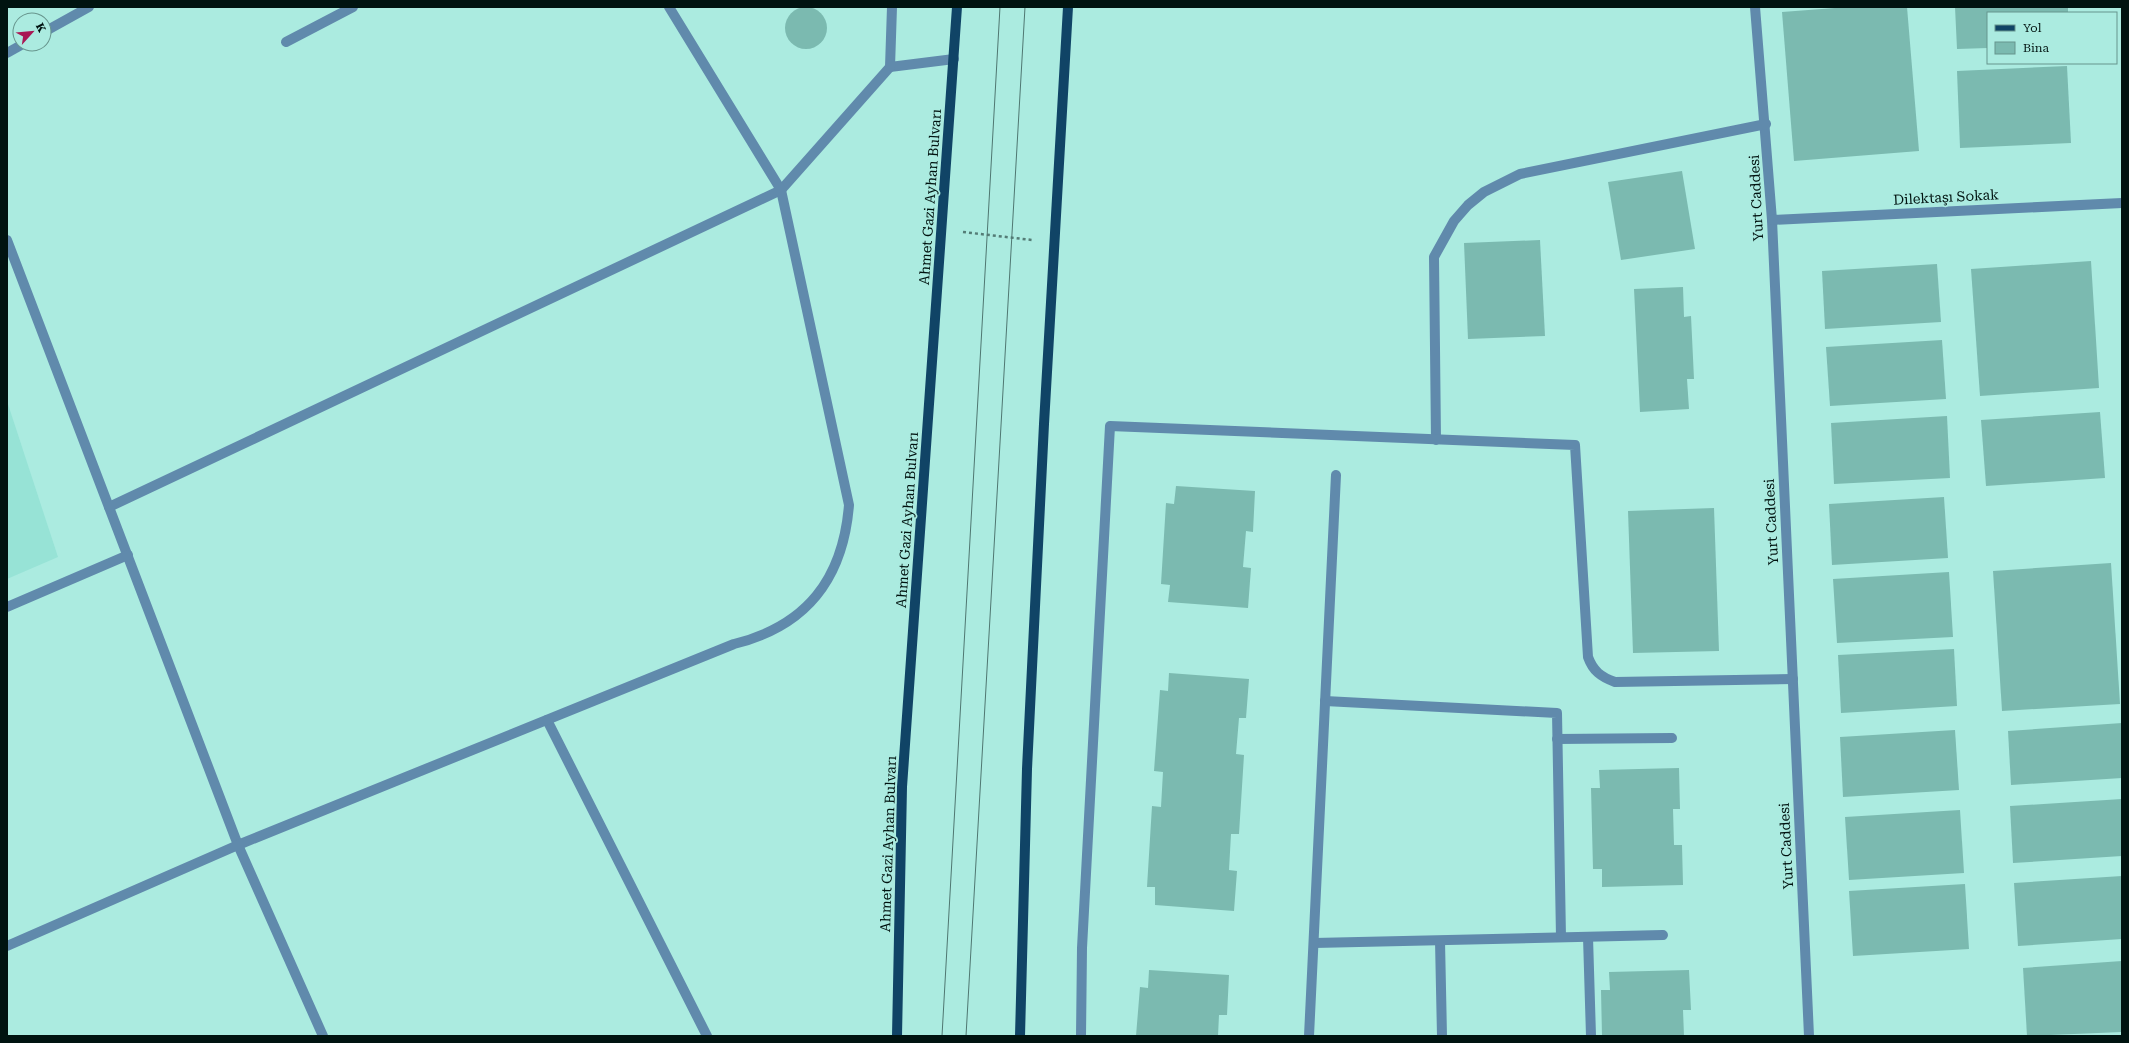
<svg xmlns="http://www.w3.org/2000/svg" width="2129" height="1043" font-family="'Roboto Serif',serif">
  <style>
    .built { fill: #97e3d6 }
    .building { fill: #7bbab0 }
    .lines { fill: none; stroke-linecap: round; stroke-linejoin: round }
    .path { stroke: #547c76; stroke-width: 2.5; stroke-dasharray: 3 3; stroke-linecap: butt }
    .lane { stroke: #608aac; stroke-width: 10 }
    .street { stroke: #608aac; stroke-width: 10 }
    .primary { stroke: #104466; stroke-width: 10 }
    .tram { stroke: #4f7771; stroke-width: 1 }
    .labels { text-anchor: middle; stroke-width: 3.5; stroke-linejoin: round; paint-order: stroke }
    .street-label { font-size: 14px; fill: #001310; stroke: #abebe0 }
  </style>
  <rect width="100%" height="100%" fill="#abebe0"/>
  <polygon class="built" points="7,401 58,557 7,579"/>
  <g class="building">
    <polygon points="1848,7 1907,7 1919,151 1794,161 1782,12"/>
    <polygon points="1955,7 2068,7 2068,13 1988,13 1988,48 1957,49"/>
    <circle cx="806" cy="28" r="21"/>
    <polygon points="2067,66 2071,143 1960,148 1957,71"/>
    <polygon points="1682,171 1695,249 1621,260 1608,182"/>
    <polygon points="1540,240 1545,336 1468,339 1464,243"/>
    <polygon points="2091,261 2099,388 1980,396 1971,269"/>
    <polygon points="1937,264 1941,322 1825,329 1822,271"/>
    <polygon points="1683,287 1684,317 1691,316 1694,379 1687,379 1689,409 1640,412 1634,289"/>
    <polygon points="1942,340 1946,399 1830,406 1826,347"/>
    <polygon points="2100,412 2105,478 1986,486 1981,420"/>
    <polygon points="1947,416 1950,478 1834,484 1831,423"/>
    <polygon points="1176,486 1255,491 1253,532 1246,531 1243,567 1251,568 1248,608 1168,602 1170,585 1161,584 1166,503 1174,504"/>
    <polygon points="1944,497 1948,558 1832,565 1829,504"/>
    <polygon points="1714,508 1719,651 1633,653 1628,511"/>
    <polygon points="2111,563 2120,704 2002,711 1993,571"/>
    <polygon points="1949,572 1953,637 1837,643 1833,579"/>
    <polygon points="1954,649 1957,706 1841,713 1838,655"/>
    <polygon points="1169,673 1249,679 1246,718 1239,718 1236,754 1244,755 1239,834 1231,834 1229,870 1237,871 1234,911 1155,905 1155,887 1147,887 1152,806 1161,807 1163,772 1154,771 1160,690 1168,691"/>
    <polygon points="2122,723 2122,778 2011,785 2008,731"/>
    <polygon points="1955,730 1959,790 1843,797 1840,737"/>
    <polygon points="1679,768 1680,809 1673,809 1674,845 1682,845 1683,885 1602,887 1602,869 1593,869 1591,788 1600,788 1599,770"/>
    <polygon points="2122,799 2122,856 2013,863 2010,806"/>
    <polygon points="1960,810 1964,873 1849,880 1845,817"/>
    <polygon points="2122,876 2122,939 2018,946 2014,883"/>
    <polygon points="1965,884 1969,949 1853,956 1849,891"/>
    <polygon points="2122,961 2122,1032 2027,1036 2023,968"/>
    <polygon points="1149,970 1229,975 1227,1015 1219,1015 1218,1036 1136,1036 1140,987 1148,988"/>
    <polygon points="1689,970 1691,1010 1683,1010 1684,1036 1602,1036 1601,990 1610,990 1609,972"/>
  </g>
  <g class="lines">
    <polyline class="path" points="963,232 1032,240"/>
    <g class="lane">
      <polyline points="1325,701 1557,713 1561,937"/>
      <polyline points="1557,739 1672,738"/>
      <polyline points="1588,937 1591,1036"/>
      <polyline points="1440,941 1442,1036"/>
      <polyline points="1314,943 1663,935"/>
      <polyline points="1309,1036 1336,475"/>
    </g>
    <g class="street">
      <polyline points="1755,7 1772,220 1809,1036"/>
      <polyline points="44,32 89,7"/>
      <polyline points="286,42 353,7"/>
      <polyline points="7,53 23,44"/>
      <polyline points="890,67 954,59"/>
      <polyline points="1772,220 2122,203"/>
      <polyline points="7,240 238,845 323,1036"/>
      <polyline points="1436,440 1434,257 1454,221 1468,205 1484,192 1520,174 1766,124"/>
      <polyline points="109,507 781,190 890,67 892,7"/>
      <polyline points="7,607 128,555"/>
      <polyline points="547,720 707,1036"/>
      <path d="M7 946 238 845 734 644C807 626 843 579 849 505L781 190 669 7"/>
      <path d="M1081 1036 1082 948 1110 426 1575 445 1588 657C1593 671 1601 677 1615 682L1793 679"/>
    </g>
    <g class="primary">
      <polyline points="897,1036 902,787 957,7"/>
      <polyline points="1020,1036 1027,769 1044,424 1068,7"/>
    </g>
    <g class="tram">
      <polyline points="942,1036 1000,7"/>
      <polyline points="966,1036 1025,7"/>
    </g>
  </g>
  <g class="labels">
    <g class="street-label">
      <text transform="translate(930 197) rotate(-86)" y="5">Ahmet Gazi Ayhan Bulvarı</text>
      <text transform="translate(1946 197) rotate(-3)" y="5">Dilektaşı Sokak</text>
      <text transform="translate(1756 198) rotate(-93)" y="5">Yurt Caddesi</text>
      <text transform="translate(907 520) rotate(-86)" y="5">Ahmet Gazi Ayhan Bulvarı</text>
      <text transform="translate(1771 522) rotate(-93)" y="5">Yurt Caddesi</text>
      <text transform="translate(888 844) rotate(-88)" y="5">Ahmet Gazi Ayhan Bulvarı</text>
      <text transform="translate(1786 846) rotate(-93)" y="5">Yurt Caddesi</text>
    </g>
  </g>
  <rect width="2129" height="1043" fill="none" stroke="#001310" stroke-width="16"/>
  <rect x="1987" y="12" width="130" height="52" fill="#abebe0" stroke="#67958d"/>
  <rect x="1995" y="25" width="20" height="6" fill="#104466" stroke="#67958d"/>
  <text x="2023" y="32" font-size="12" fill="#001310">Yol</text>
  <rect x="1995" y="42" width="20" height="12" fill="#7bbab0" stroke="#67958d"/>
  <text x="2023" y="52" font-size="12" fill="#001310">Bina</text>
  <g transform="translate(32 32) rotate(63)"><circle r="19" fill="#abebe0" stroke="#67958d"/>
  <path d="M0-3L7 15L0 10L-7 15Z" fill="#a81854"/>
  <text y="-6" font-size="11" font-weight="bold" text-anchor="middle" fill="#001310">K</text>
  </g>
</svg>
